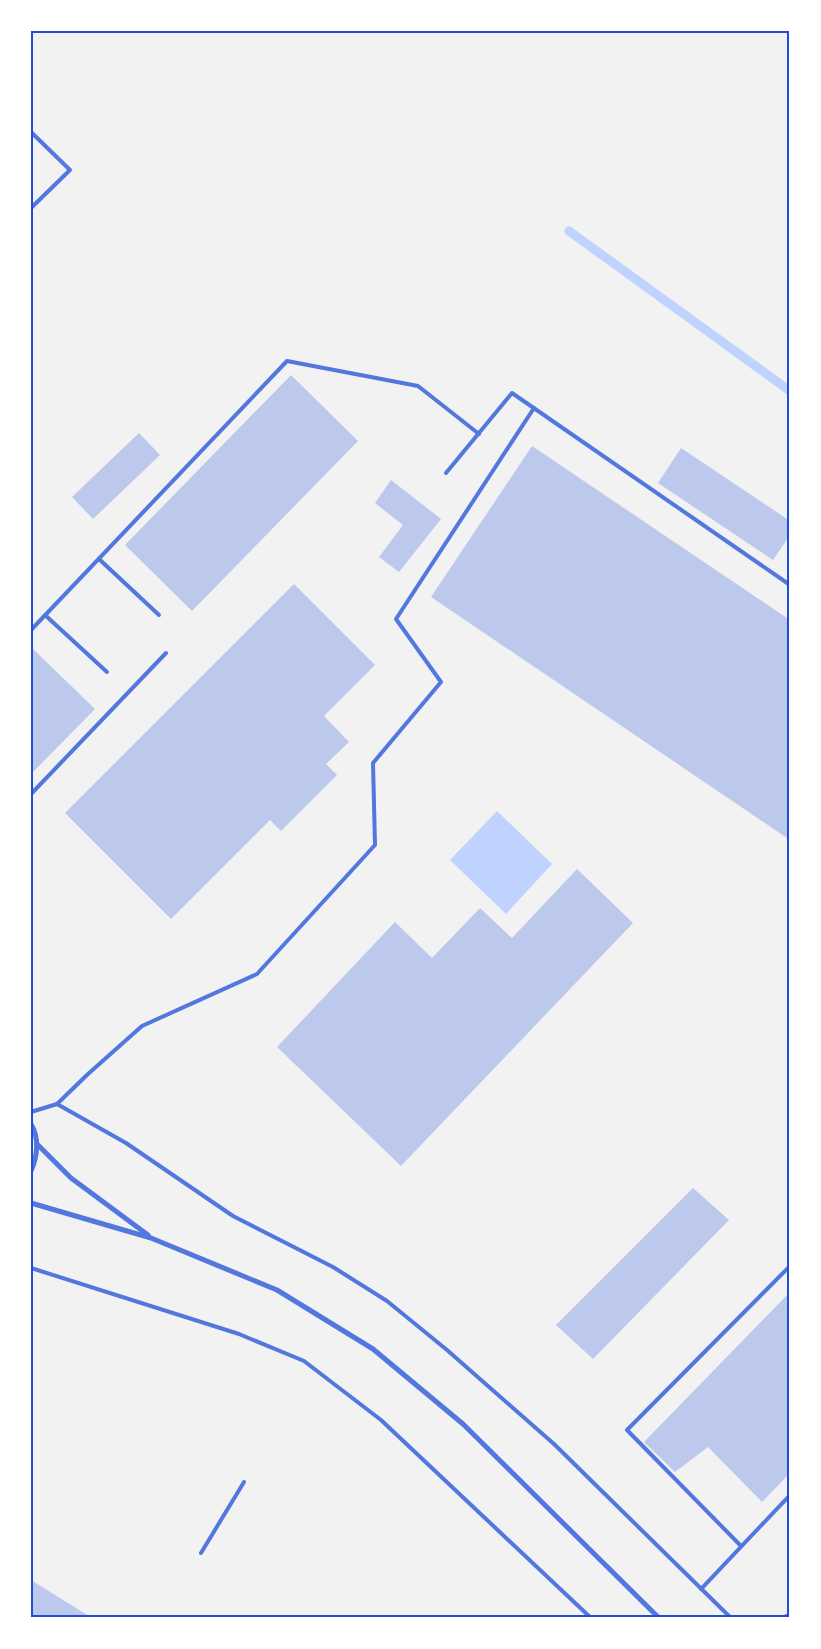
<svg xmlns="http://www.w3.org/2000/svg" width="821" height="1649" font-family="Commissioner,sans-serif">
  <style>
    .water { fill: #bfd3fe }
    .lines { fill: none; stroke-linecap: round; stroke-linejoin: round }
    .stream { stroke: #bfd3fe; stroke-width: 9 }
    .building { fill: #bdc9ec }
    .service { stroke: #5277de; stroke-width: 4 }
    .minor { stroke: #5277de; stroke-width: 5 }
    .neatline { fill: none; stroke: #1d4ed8; stroke-width: 2 }
  </style>
  <rect width="100%" height="100%" fill="#f2f2f2"/>
  <polygon class="water" points="497,811 552,864 506,914 450,860"/>
  <g class="lines">
    <polyline class="stream" points="569,231 790,391"/>
  </g>
  <g class="building">
    <polygon points="291,375 358,441 192,611 125,545"/>
    <polygon points="139,433 160,455 93,519 72,497"/>
    <polygon points="532,446 790,620 790,840 431,597"/>
    <polygon points="681,448 790,521 790,535 773,560 658,483"/>
    <polygon points="391,480 441,519 399,572 379,557 403,525 375,503"/>
    <polygon points="294,584 375,665 324,716 349,742 326,764 337,775 281,831 270,820 171,919 65,813"/>
    <polygon points="31,647 95,709 31,774"/>
    <polygon points="577,869 633,923 401,1166 277,1047 395,922 432,958 480,908 512,938"/>
    <polygon points="693,1188 729,1220 593,1359 556,1325"/>
    <polygon points="790,1292 790,1473 762,1502 708,1447 675,1472 644,1442"/>
    <polygon points="31,1580 92,1618 31,1618"/>
  </g>
  <g class="lines">
    <g class="service">
      <polyline points="31,132 70,170 31,208"/>
      <polyline points="446,473 512,393 790,585"/>
      <polyline points="99,559 159,615"/>
      <polyline points="45,615 107,672"/>
      <polyline points="31,630 287,361 418,386 479,434"/>
      <polyline points="31,794 166,653"/>
      <polyline points="57,1104 126,1143 233,1216 333,1267 387,1301 447,1350 554,1444 731,1618"/>
      <polyline points="31,1112 57,1104 88,1074 142,1026 257,974 375,845 373,763 441,682 396,619 534,408"/>
      <polyline points="31,1268 239,1334 304,1361 381,1420 591,1618"/>
      <polyline points="741,1546 627,1430 790,1266"/>
      <polyline points="201,1553 244,1482"/>
      <polyline points="701,1589 790,1495"/>
      <polyline points="786,1616 788,1618"/>
    </g>
    <g class="minor">
      <path d="M31 1124C40 1138 37 1158 31 1171"/>
      <polyline points="37,1144 71,1178 148,1235"/>
      <polyline points="31,1203 151,1238 277,1290 373,1349 463,1424 659,1618"/>
    </g>
  </g>
  <rect width="821" height="1649" fill="none" stroke="#ffffff" stroke-width="65"/>
  <rect x="32" y="32" width="756" height="1584" class="neatline"/>
</svg>
